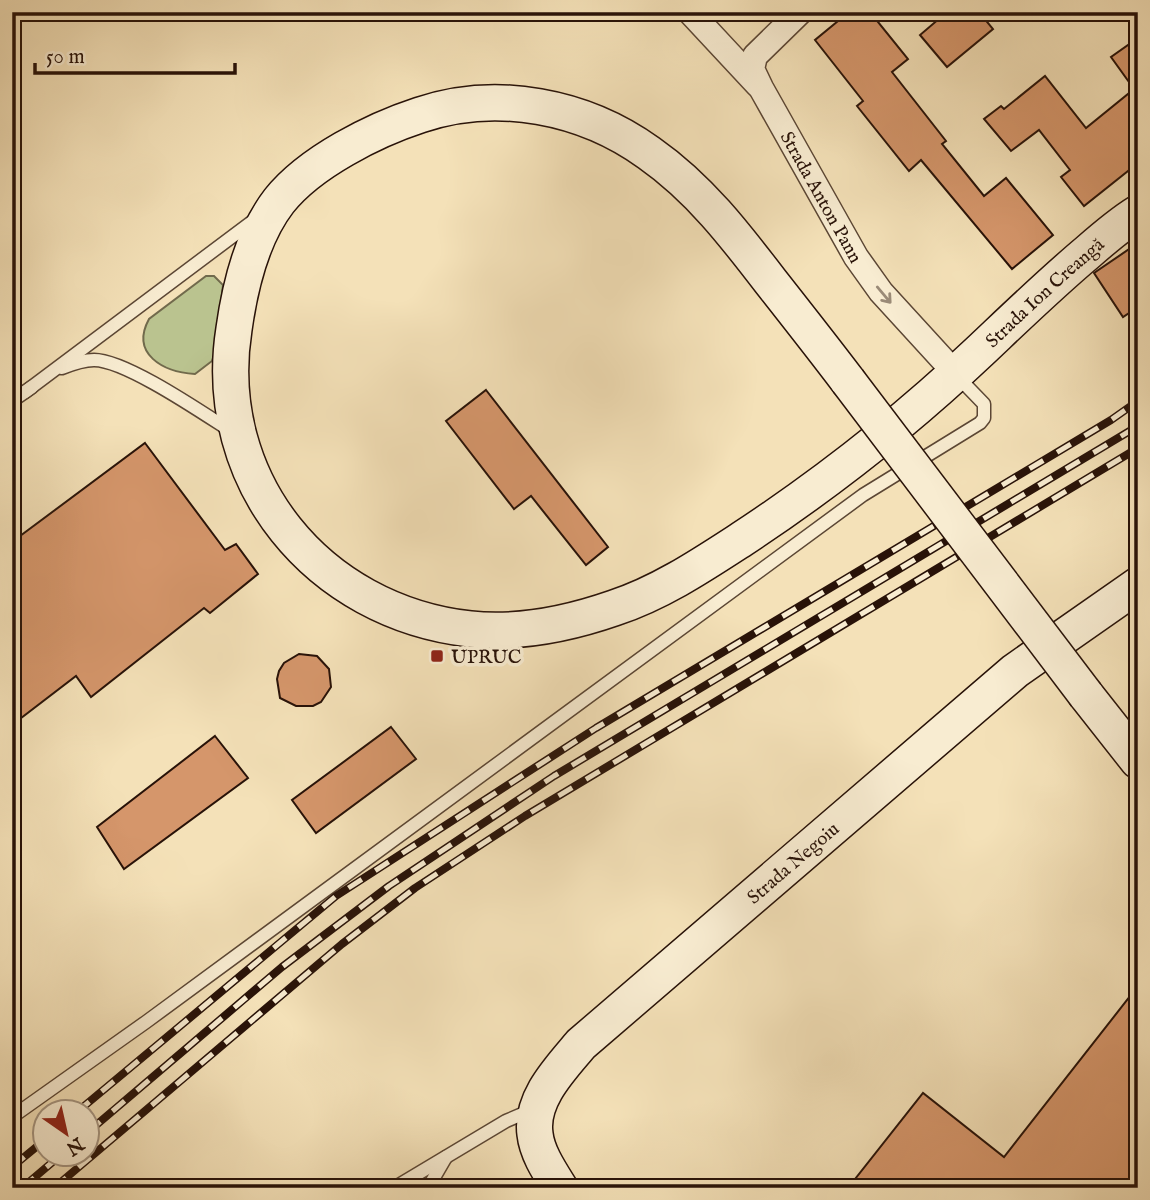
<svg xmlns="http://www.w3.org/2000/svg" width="1150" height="1200" font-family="'IM FELL English',serif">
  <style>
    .green { fill: #bac38f; stroke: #716a4c; stroke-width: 2 }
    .building { fill: #d5966b; stroke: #281208; stroke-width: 2 }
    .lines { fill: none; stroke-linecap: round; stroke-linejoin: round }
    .lane-casing { stroke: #5b4634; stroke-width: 15 }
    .street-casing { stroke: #5b4634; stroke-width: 27 }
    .secondary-casing { stroke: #281208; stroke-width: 38 }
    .lane { stroke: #f8ecd1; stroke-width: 12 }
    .street { stroke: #f8ecd1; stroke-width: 24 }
    .secondary { stroke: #f8ecd1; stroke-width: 35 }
    .rail-casing { stroke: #281208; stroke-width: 8 }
    .rail { stroke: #f8ecd1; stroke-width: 5; stroke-dasharray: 16; stroke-linecap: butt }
    .secondary-bridge-casing { stroke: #281208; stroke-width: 38; stroke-linecap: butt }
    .secondary-bridge { stroke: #f8ecd1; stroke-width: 35 }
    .oneway { stroke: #9a8a77 }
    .poi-dot { fill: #8f2418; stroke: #f8ecd1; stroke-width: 2.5 }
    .labels { text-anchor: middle; stroke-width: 7; stroke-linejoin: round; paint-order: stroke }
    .street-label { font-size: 19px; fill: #281208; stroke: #f8ecd1 }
    .poi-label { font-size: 19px; fill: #281208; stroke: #f8ecd1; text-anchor: start }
  </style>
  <rect width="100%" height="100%" fill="#f4e1b8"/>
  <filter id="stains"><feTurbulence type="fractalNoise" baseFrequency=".00286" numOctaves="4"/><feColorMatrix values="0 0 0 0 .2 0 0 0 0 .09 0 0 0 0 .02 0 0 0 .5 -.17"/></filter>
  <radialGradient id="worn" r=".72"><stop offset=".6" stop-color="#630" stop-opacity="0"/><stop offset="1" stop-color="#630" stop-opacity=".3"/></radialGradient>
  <path class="green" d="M206 276H214L223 285 216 349 212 361 195 374C163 372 130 354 149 319Z"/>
  <g class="building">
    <polygon points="849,12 870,12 908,59 892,72 946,141 942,144 984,196 1006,178 1053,235 1012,269 921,160 909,171 857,106 863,101 815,40"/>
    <polygon points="947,12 979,12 993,29 947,67 920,35"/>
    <polygon points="1138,38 1138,163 1084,206 1061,177 1070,170 1039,130 1011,151 984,119 1001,106 1004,109 1045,76 1086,128 1134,89 1111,57"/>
    <polygon points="1138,243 1138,307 1123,317 1094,273"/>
    <polygon points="486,390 608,547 586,565 531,496 514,509 446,421"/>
    <polygon points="145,443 225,550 236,544 258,574 210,613 204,608 91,697 76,676 12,725 12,542"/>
    <polygon points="299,654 317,656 329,669 331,687 321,702 313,706 296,706 280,698 277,679 279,671 284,663"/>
    <polygon points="391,727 416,759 316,833 292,800"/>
    <polygon points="215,736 248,778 124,869 97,827"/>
    <polygon points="1138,986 1138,1188 848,1188 923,1093 1004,1157"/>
  </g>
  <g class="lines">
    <g class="lane-casing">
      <g id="lane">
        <path d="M62 368C72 364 83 360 94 360 126 360 204 414 234 433"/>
        <polyline points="25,392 257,218"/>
        <polyline points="12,401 32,387"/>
        <polyline points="12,1117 146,1022 863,495 980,423 984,418 984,404 956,375"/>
        <polyline points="394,1188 506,1121 534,1109"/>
        <polyline points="428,1188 446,1157"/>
      </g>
    </g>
    <g class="street-casing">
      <g id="street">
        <polyline points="690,12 758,85"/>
        <path id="s1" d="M800 12 755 56 752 69 761 88 856 257 881 292 956 374"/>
      </g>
    </g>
    <g class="secondary-casing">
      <g id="secondary">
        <path id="s2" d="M848 381C823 348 797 315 771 282 735 235 699 188 649 153 584 106 497 89 420 115 374 130 310 162 279 201 252 236 240 286 234 329 210 481 318 612 470 629 519 634 568 624 614 608 660 593 702 565 742 539 827 483 907 420 980 351 1016 317 1051 283 1088 252 1104 238 1120 224 1138 213"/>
        <polyline points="1086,695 1138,761"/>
        <path id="s3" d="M560 1188C550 1172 537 1153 535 1134 530 1099 561 1068 581 1044L1015 671 1138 585"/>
      </g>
    </g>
    <use href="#lane" class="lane"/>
    <use href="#street" class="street"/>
    <use href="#secondary" class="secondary"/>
    <g class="rail-casing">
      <g id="rail">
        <polyline points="77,1112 336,896 596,728 1111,420 1138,401"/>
        <polyline points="88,1132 282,967 389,886 554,776 1138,426"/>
        <polyline points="12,1167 46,1139"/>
        <polyline points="22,1188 62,1154"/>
        <polyline points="54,1188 342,944 415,888 525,816 1138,448"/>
      </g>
    </g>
    <use href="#rail" class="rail"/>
    <g class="secondary-bridge-casing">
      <polyline id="secondary-bridge" points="848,381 1086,695"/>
    </g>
    <use href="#secondary-bridge" class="secondary-bridge"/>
  </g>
  <defs><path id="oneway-shaft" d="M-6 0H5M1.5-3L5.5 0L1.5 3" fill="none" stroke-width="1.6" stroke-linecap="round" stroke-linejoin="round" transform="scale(1.75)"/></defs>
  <use class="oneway" href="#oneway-shaft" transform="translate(884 295) rotate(50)"/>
  <rect class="poi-dot" x="430" y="649" width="14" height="14" rx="3.5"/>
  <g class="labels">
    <g class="street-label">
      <text dy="7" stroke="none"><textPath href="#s1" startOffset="222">Strada Anton Pann</textPath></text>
      <text dy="7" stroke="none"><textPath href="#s2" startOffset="1960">Strada Ion Creangă</textPath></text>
      <text dy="7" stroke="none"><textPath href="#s3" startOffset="443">Strada Negoiu</textPath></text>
    </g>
    <g class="poi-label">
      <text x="451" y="663">UPRUC</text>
    </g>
  </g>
  <rect width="1150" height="1200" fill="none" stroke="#f4e1b8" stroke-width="42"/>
  <rect x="14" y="14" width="1122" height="1172" fill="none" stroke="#281208" stroke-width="3.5"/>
  <rect x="21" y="21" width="1108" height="1158" fill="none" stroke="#281208" stroke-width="2"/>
  <g transform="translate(66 1133) rotate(146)"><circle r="33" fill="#f8ecd1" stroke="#a59581" stroke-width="2"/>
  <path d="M0-5L12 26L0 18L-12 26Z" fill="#8f2418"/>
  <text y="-10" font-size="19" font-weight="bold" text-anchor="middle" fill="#281208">N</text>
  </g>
  <path d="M35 63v10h200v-10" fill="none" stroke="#281208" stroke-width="3.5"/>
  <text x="46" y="63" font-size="21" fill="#281208" stroke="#f8ecd1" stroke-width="5" paint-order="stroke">50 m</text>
  <rect width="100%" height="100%" filter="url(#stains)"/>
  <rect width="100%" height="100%" fill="url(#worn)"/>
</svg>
